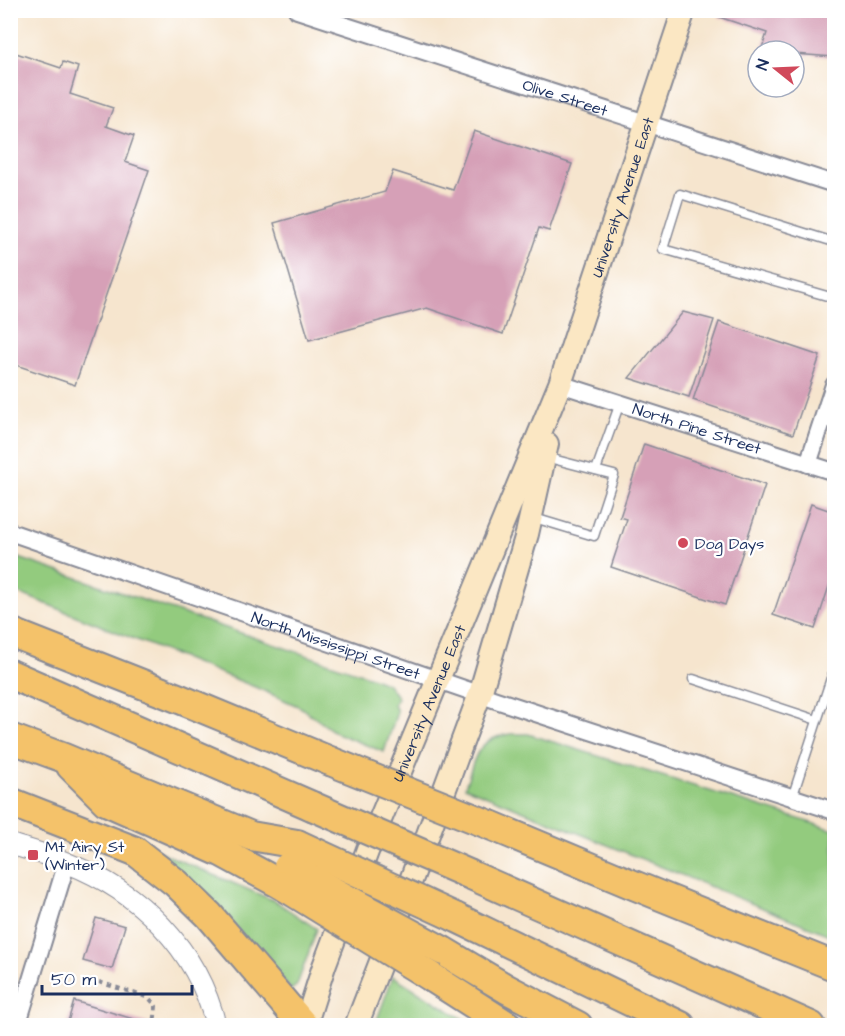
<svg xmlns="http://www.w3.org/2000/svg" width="845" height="1036" font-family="'Architects Daughter',sans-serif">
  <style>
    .green { fill: #93cb7e; stroke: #577d6e; stroke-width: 1.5 }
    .building { fill: #d6a0b7 }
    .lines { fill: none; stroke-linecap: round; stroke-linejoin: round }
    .service-casing { stroke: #888a96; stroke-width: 11 }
    .minor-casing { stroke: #888a96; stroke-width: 20 }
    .tertiary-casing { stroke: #888a96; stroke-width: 22 }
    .secondary-casing { stroke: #888a96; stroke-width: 26 }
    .motorway-casing { stroke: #888a96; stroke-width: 32 }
    .path { stroke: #888a96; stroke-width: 4; stroke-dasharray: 4.5 4.5; stroke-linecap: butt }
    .service { stroke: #fff; stroke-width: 8 }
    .minor { stroke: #fff; stroke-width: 16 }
    .tertiary { stroke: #fff; stroke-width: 20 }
    .secondary { stroke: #fbe7c3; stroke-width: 22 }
    .motorway { stroke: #f4c26a; stroke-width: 28 }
    .motorway-bridge-casing { stroke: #888a96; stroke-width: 32; stroke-linecap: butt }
    .motorway-bridge { stroke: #f4c26a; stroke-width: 28 }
    .poi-dot { fill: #d1495b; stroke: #fff; stroke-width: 2 }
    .labels { text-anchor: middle; stroke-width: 4.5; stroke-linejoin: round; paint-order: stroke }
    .street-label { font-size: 16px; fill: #1b2f5e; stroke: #fff }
    .poi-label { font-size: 16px; fill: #1b2f5e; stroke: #fff; text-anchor: start }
  </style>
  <rect width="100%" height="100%" fill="#fff"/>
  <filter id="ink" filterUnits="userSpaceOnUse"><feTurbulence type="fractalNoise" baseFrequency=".0167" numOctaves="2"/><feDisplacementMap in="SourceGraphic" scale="12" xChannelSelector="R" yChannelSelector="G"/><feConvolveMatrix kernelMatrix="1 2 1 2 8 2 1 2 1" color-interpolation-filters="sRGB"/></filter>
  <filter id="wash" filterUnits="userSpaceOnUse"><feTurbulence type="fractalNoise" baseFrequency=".008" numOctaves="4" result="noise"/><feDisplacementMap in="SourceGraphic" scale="24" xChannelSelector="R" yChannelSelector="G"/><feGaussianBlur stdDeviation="1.35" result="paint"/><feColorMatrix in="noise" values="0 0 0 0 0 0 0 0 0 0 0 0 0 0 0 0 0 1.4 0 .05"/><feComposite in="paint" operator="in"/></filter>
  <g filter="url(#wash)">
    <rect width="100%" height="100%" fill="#f6e5ce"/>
    <g class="green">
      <polygon points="10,555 371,677 388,684 398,698 394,704 397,712 384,752 336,733 300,707 255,687 11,590"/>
      <path d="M511 734H528L834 830V937L465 787C475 758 476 738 511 734Z"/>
      <polygon points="10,788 275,901 317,929 297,985 291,990 223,913 11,794"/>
      <polygon points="393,976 473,1025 375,1025"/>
    </g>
    <g id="blocks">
      <g class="building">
        <polygon points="721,10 834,10 834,57 794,54 794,51 761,51 767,33 719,17"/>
        <polygon points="10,51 61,68 63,62 78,67 70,94 113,108 106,126 134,136 125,162 149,170 75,385 10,363"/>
        <polygon points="474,131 572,164 549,231 539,228 503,334 427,308 309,340 274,223 385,192 393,171 453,190"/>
        <polygon points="683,312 714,320 689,397 629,378"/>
        <polygon points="719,322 820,356 793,434 693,400"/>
        <polygon points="644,444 765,485 725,605 611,567 627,519 620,517"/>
        <polygon points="811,504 834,512 834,571 815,629 773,615"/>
        <polygon points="96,918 125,926 112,969 83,961"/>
        <polygon points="74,1001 153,1025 153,1026 69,1026 67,1025"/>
      </g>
    </g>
  </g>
  <g filter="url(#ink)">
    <use href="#blocks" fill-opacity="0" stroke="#888a96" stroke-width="1.5"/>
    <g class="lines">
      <g class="service-casing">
        <g id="service">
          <polyline points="834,242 680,194 663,249 834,298"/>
          <polyline points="596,470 620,403"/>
          <polyline points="531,517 594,536 614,475 545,457"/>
          <polyline points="693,679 817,720"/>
          <polyline points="792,798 834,669"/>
        </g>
      </g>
      <g class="minor-casing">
        <g id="minor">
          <path id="s1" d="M297 10 834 184"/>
          <path id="s2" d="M560 384 834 472"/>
          <polyline points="808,464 834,385"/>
          <path id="s3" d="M10 532 496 700 834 811"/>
          <polyline points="17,1026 67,862"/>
        </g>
      </g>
      <g class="tertiary-casing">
        <path id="tertiary" d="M10 844C29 850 49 855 67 863 139 891 198 949 216 1026"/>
      </g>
      <g class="secondary-casing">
        <g id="secondary">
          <path id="s4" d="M305 1026 324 966 368 849 560 384 684 10"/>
          <polyline points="356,1026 380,964 480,694 527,534 547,444"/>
        </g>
      </g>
      <g class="motorway-casing">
        <g id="motorway">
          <polyline points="10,632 180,699 330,761"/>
          <polyline points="10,674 312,806"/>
          <polyline points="10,738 64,758 251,836 297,844"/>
          <polyline points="71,766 106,801 221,852 282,885"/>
          <polyline points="10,802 135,851 176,883 209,915 304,1026"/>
          <polyline points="490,825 636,886 834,966"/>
          <polyline points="471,875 811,1026"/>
          <polyline points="455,917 681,1026"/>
          <polyline points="443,951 507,989 578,1026"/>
          <polyline points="433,978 508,1026"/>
        </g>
      </g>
      <g class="path">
        <polyline points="10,954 11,954"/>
        <polyline points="99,982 149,998 156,1006 154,1026"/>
      </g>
      <use href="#service" class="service"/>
      <use href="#minor" class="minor"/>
      <use href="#tertiary" class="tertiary"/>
      <use href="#secondary" class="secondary"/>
      <use href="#motorway" class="motorway"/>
      <g class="motorway-bridge-casing">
        <g id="motorway-bridge">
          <polyline points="330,761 490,825"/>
          <polyline points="312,806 471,875"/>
          <polyline points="297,844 455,917"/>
          <polyline points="288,867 443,951"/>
          <polyline points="282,885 433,978"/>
        </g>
      </g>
      <use href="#motorway-bridge" class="motorway-bridge"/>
    </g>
  </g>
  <g class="poi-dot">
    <circle cx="683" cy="543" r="6"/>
    <rect x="27" y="849" width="12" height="12" rx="3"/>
  </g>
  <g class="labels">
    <g class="street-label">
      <text dy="6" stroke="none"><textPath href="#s1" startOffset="282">Olive Street</textPath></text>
      <text dy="6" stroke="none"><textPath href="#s4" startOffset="888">University Avenue East</textPath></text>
      <text dy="6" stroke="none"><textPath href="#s2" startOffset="144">North Pine Street</textPath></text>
      <text dy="6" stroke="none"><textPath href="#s3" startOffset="345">North Mississippi Street</textPath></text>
      <text dy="6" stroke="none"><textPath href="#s4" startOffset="346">University Avenue East</textPath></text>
    </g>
    <g class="poi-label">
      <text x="695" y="549">Dog Days</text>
      <text x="45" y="852">Mt Airy St<tspan x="45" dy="18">(Winter)</tspan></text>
    </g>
  </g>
  <rect width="845" height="1036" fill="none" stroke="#fff" stroke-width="36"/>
  <g transform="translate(776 69) rotate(288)"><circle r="28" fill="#ffffff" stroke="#a4acbf" stroke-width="1.5"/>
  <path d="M0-4.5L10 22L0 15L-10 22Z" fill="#d1495b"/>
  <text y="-9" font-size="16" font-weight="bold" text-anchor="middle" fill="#1b2f5e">N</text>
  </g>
  <path d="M42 985v9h150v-9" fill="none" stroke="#1b2f5e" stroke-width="3"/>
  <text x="51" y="985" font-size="18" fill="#1b2f5e" stroke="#ffffff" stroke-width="4.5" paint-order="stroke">50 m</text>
</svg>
